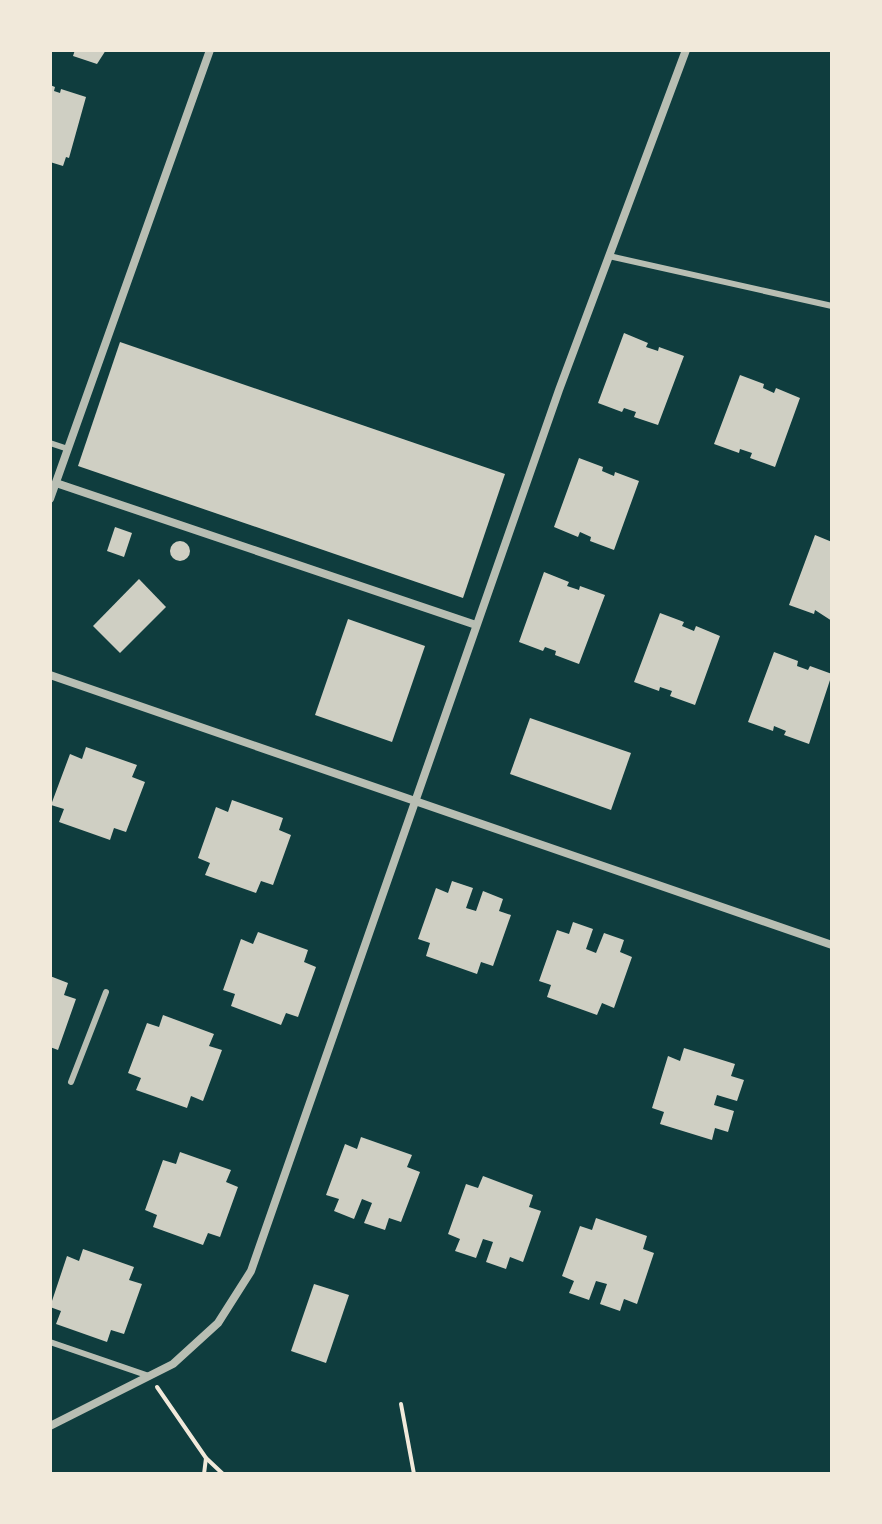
<svg xmlns="http://www.w3.org/2000/svg" width="882" height="1524" font-family="Rubik,sans-serif">
  <style>
    .building { fill: #cfcfc3 }
    .lines { fill: none; stroke-linecap: round; stroke-linejoin: round }
    .path { stroke: #f1e9da; stroke-width: 4 }
    .service { stroke: #b8beb3; stroke-width: 6 }
    .minor { stroke: #b8beb3; stroke-width: 8 }
  </style>
  <rect width="100%" height="100%" fill="#0f3d3e"/>
  <g class="building">
    <polygon points="75,50 106,50 97,64 73,56"/>
    <polygon points="50,85 55,87 54,91 60,93 61,89 86,97 69,158 66,157 63,166 50,162"/>
    <polygon points="624,333 648,343 646,347 658,351 659,347 684,356 658,425 634,417 636,412 624,408 622,412 598,403"/>
    <polygon points="120,342 505,474 463,598 78,466"/>
    <polygon points="740,375 764,384 763,388 774,393 776,388 800,398 775,467 750,458 752,453 740,449 739,453 714,444"/>
    <polygon points="579,458 603,467 602,471 614,476 615,472 639,481 614,550 590,541 591,537 580,532 578,537 554,527"/>
    <polygon points="115,527 132,533 124,557 107,551"/>
    <polygon points="815,535 832,542 832,621 815,610 814,614 789,605"/>
    <circle cx="180" cy="551" r="10"/>
    <polygon points="544,572 569,582 567,586 579,590 580,586 605,595 579,664 555,655 556,651 545,647 543,651 519,642"/>
    <polygon points="139,579 166,607 120,653 93,626"/>
    <polygon points="660,613 684,622 682,626 694,631 696,626 720,636 695,705 670,696 672,691 660,687 659,691 634,682"/>
    <polygon points="348,619 425,646 392,742 315,715"/>
    <polygon points="774,652 798,661 797,666 808,670 810,666 832,674 809,744 784,735 786,731 774,726 773,731 748,722"/>
    <polygon points="530,718 631,753 611,810 510,774"/>
    <polygon points="86,747 137,765 132,777 145,782 126,832 114,828 110,840 59,822 64,809 51,805 70,754 82,759"/>
    <polygon points="232,800 283,818 279,830 291,835 273,885 261,881 256,893 205,875 210,863 198,858 216,807 228,812"/>
    <polygon points="452,881 473,888 466,908 476,911 483,891 503,899 499,911 511,915 493,966 481,962 477,974 426,956 430,943 418,939 436,888 448,893"/>
    <polygon points="573,922 593,929 586,949 596,953 604,933 624,940 620,952 632,957 614,1008 602,1003 597,1015 547,997 551,985 539,981 557,930 569,934"/>
    <polygon points="258,932 308,950 304,962 316,967 298,1017 286,1013 281,1025 231,1006 235,994 223,990 241,939 253,944"/>
    <polygon points="50,976 68,983 64,995 76,999 58,1050 50,1047"/>
    <polygon points="163,1015 214,1034 209,1046 222,1050 203,1101 191,1096 187,1108 136,1090 141,1078 128,1073 147,1023 159,1027"/>
    <polygon points="684,1048 735,1064 731,1076 744,1080 737,1101 717,1095 714,1105 734,1111 728,1132 715,1128 712,1140 660,1124 664,1112 652,1108 668,1056 680,1061"/>
    <polygon points="361,1137 412,1155 407,1167 420,1172 401,1222 389,1218 385,1230 364,1223 372,1203 362,1199 354,1219 334,1211 339,1199 326,1195 345,1144 357,1149"/>
    <polygon points="180,1152 231,1170 226,1182 238,1187 220,1237 208,1233 203,1245 153,1227 157,1215 145,1210 163,1160 176,1164"/>
    <polygon points="483,1176 533,1195 529,1207 541,1211 523,1262 510,1257 506,1269 486,1262 493,1242 483,1239 476,1258 455,1251 460,1239 448,1234 466,1184 478,1188"/>
    <polygon points="596,1218 647,1236 643,1249 654,1253 637,1304 624,1299 620,1311 600,1304 607,1284 596,1281 589,1300 569,1293 574,1281 562,1276 580,1226 592,1230"/>
    <polygon points="83,1249 134,1267 129,1280 142,1284 124,1334 111,1330 107,1342 56,1324 61,1311 50,1307 67,1256 79,1261"/>
    <polygon points="314,1284 349,1295 326,1363 291,1351"/>
  </g>
  <g class="lines">
    <g class="path">
      <polyline points="157,1387 206,1458 223,1474"/>
      <polyline points="401,1404 414,1474"/>
      <polyline points="204,1474 206,1458"/>
    </g>
    <g class="service">
      <polyline points="609,256 832,306"/>
      <polyline points="50,443 68,449"/>
      <polyline points="71,1082 106,992"/>
      <polyline points="50,1342 149,1376"/>
    </g>
    <g class="minor">
      <polyline points="56,483 476,625"/>
      <polyline points="50,499 210,50"/>
      <polyline points="50,675 832,945"/>
      <polyline points="50,1426 173,1364 218,1323 251,1271 559,390 686,50"/>
    </g>
  </g>
  <rect width="882" height="1524" fill="none" stroke="#f1e9da" stroke-width="104"/>
</svg>
